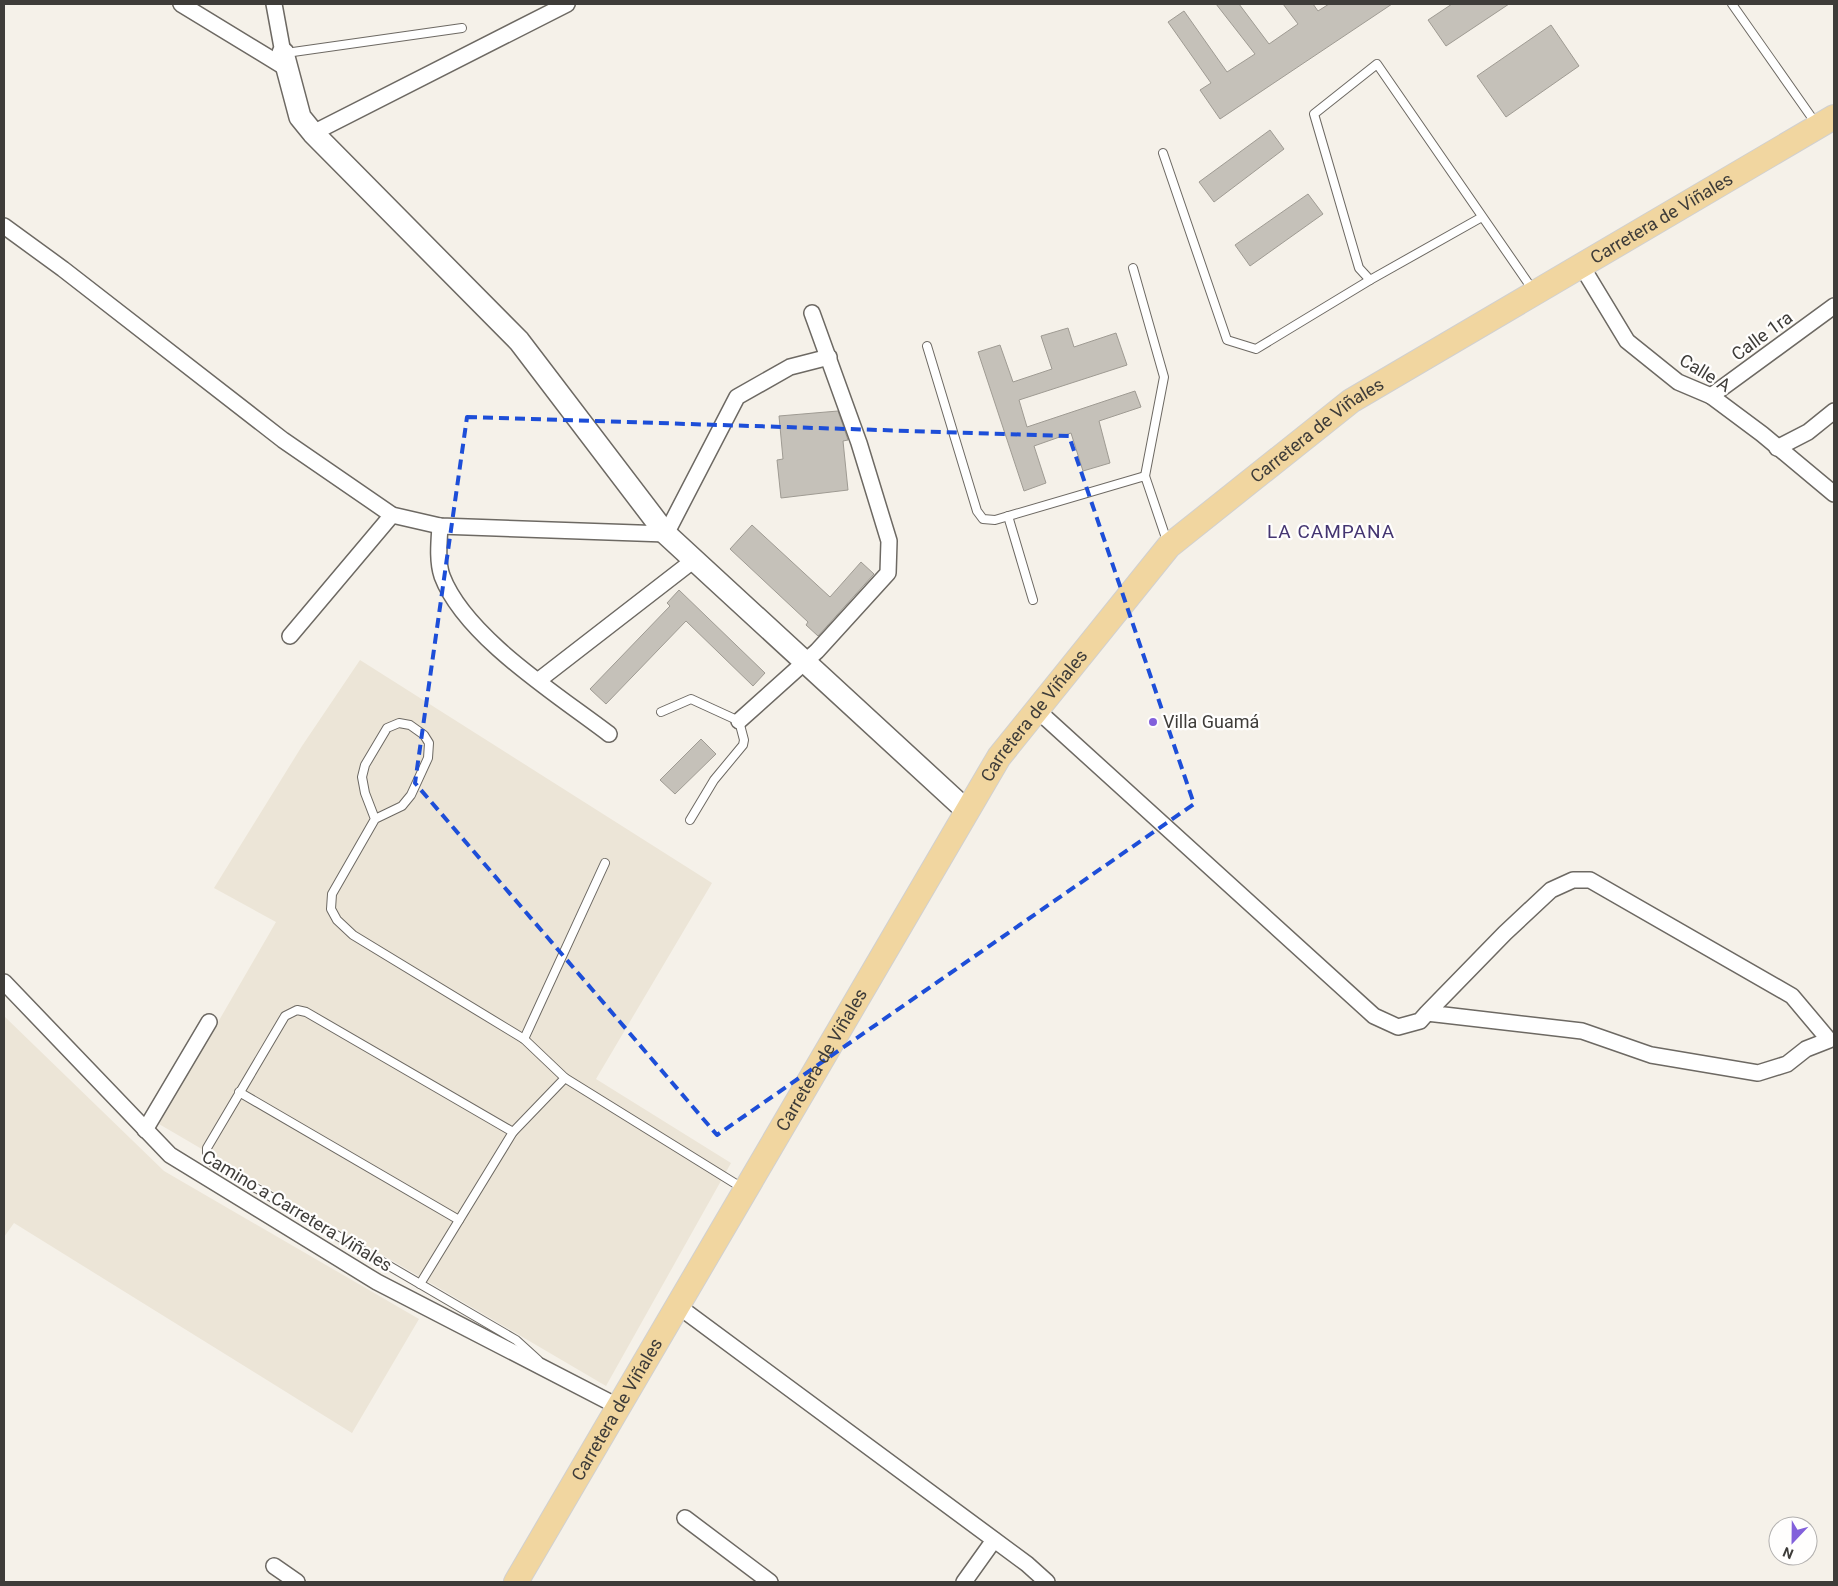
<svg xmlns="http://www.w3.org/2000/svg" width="1838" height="1586" font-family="Roboto,sans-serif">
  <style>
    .built { fill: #ece5d7 }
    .building { fill: #c5c1b9; stroke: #9f9b93 }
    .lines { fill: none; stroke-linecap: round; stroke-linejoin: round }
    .lane-casing { stroke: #6d6963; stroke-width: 10 }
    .street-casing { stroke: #6d6963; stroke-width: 18 }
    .secondary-casing { stroke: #6d6963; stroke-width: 24 }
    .primary-casing { stroke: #d1d0cf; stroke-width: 26 }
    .lane { stroke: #fff; stroke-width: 8 }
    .street { stroke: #fff; stroke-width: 15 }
    .secondary { stroke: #fff; stroke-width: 21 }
    .primary { stroke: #f1d6a0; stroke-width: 24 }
    .marked { fill: none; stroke: #1d4ed8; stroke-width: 4; stroke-dasharray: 10 6; stroke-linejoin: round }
    .poi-dot { fill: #8260db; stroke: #fffefd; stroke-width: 2 }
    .labels { text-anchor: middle; stroke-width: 4.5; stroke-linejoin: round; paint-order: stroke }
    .street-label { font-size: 18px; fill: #3e3c39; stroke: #fffefd }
    .poi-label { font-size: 18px; fill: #3e3c39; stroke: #fffefd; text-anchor: start }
    .neighbourhood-label { font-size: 19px; letter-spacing: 1px; fill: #443571; stroke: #fffefd }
  </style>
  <rect width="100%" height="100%" fill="#f5f1e9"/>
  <g class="built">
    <polygon points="360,660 712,883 596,1079 731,1163 606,1386 159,1124 276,922 214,888 302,746"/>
    <polygon points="4,1016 164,1171 419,1319 352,1433 14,1223 4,1237"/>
  </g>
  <g class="building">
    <polygon points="1216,4 1239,4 1269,44 1298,24 1283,4 1313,4 1318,11 1329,4 1392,4 1220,119 1200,90 1211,83 1168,22 1184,11 1227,72 1255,54"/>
    <polygon points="1452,4 1509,4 1446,46 1428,20"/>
    <polygon points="1551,25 1579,66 1506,117 1477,76"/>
    <polygon points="1270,130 1284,149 1214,202 1199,182"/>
    <polygon points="1308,194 1323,214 1250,266 1235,245"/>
    <polygon points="1068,328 1074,347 1116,333 1127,365 1019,400 1027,427 1135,391 1141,407 1099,421 1110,463 1083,471 1071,433 1034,446 1046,483 1024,491 978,352 1000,345 1013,382 1052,369 1041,336"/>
    <polygon points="838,411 848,440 843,441 848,490 781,498 777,460 783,459 779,416"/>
    <polygon points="752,525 830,597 861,562 874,574 818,636 806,625 808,622 730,549"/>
    <polygon points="679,590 765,673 753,686 686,621 606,704 590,689 670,606 667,603"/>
    <polygon points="701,739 716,754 675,794 660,780"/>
  </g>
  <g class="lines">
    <g class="lane-casing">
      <g id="lane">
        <polyline points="1732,4 1817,125"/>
        <polyline points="286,53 462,28"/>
        <polyline points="1163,153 1227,340 1256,349 1370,280"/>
        <polyline points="1482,217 1370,280 1359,268 1314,114 1377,64 1533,290"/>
        <polyline points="1133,268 1164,377 1145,476"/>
        <polyline points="927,346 977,511 983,519 995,520 1145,476 1168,544"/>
        <polyline points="1008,516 1033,600"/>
        <polyline points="661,712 691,699 739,721 744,740 743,745 714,780 690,820"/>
        <polyline points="375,819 365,793 362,777 365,765 387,728 399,723 410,725 424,735 429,743 428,758 411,795 402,806 375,819 332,894 331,909 337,920 353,935 524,1039 565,1078 744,1189"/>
        <polyline points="524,1039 605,863"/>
        <polyline points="239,1092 459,1220"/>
        <polyline points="420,1284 513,1132"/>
        <polyline points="538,1360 516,1340 213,1163 207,1156 207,1148 285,1016 297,1010 306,1012 513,1132 565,1078"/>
      </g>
    </g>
    <g class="street-casing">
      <g id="street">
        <polyline points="181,4 286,68"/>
        <polyline points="274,4 283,53"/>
        <polyline points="313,133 567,4"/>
        <polyline points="4,226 63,269 283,440 392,515 440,526 666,534 737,397 790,367 829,357"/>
        <polyline points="1581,265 1627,341 1678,382 1711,396 1762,434 1834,494"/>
        <polyline points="1711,396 1834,306"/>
        <polyline points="1777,448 1808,432 1834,411"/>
        <path d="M440 526C439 542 437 561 442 576 465 637 558 695 609 734"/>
        <polyline points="290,636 392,515"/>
        <polyline points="539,680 694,560"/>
        <polyline points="1037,710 1374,1016 1398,1027 1420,1021 1427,1013 1505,933 1551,890 1573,880 1590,880 1792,996 1829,1040 1806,1049 1787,1064 1758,1073 1651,1055 1582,1031 1427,1013"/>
        <polyline points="739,721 817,651 888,573 889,541 859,443 812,313"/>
        <polyline points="4,982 170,1155 377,1282 619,1407"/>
        <polyline points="145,1130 209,1022"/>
        <polyline points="678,1306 1027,1564 1047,1582"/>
        <polyline points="685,1518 770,1582"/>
        <polyline points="274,1566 297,1582"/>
        <polyline points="964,1582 994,1540"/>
      </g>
    </g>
    <g class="secondary-casing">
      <polyline id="secondary" points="283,53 300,117 313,133 519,341 666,534 967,811"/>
    </g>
    <g class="primary-casing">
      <g id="primary">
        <path id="s1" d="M516 1582 999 757 1169 546 1351 401 1834 117"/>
      </g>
    </g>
    <use href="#lane" class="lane"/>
    <use href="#street" class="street"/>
    <use href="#secondary" class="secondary"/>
    <use href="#primary" class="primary"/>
  </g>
  <path class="marked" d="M467 417 1069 436 1194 804 717 1135 415 783Z"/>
  <circle class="poi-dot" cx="1153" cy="722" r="5"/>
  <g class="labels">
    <g class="street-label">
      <text dy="6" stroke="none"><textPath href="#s1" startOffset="1820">Carretera de Viñales</textPath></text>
      <text transform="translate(1762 336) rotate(-36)" y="6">Calle 1ra</text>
      <text transform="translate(1705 373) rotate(31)" y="6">Calle A</text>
      <text dy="6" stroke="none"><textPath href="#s1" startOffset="1415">Carretera de Viñales</textPath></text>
      <text dy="6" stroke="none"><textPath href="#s1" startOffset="1010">Carretera de Viñales</textPath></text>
      <text dy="6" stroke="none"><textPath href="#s1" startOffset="605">Carretera de Viñales</textPath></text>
      <text transform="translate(297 1211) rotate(31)" y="6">Camino a Carretera Viñales</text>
      <text dy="6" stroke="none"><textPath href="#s1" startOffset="200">Carretera de Viñales</textPath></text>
    </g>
    <g class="poi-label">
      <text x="1163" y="728">Villa Guamá</text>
    </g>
    <g class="neighbourhood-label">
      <text x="1331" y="538">LA CAMPANA</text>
    </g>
  </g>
  <rect width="1838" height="1586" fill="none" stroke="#3e3c39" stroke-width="10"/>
  <g transform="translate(1793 1541) rotate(202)"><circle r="24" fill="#fffefd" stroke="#b2b0af"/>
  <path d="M0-4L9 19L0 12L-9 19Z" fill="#8260db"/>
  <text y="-8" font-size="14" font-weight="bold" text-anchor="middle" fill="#3e3c39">N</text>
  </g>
</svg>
